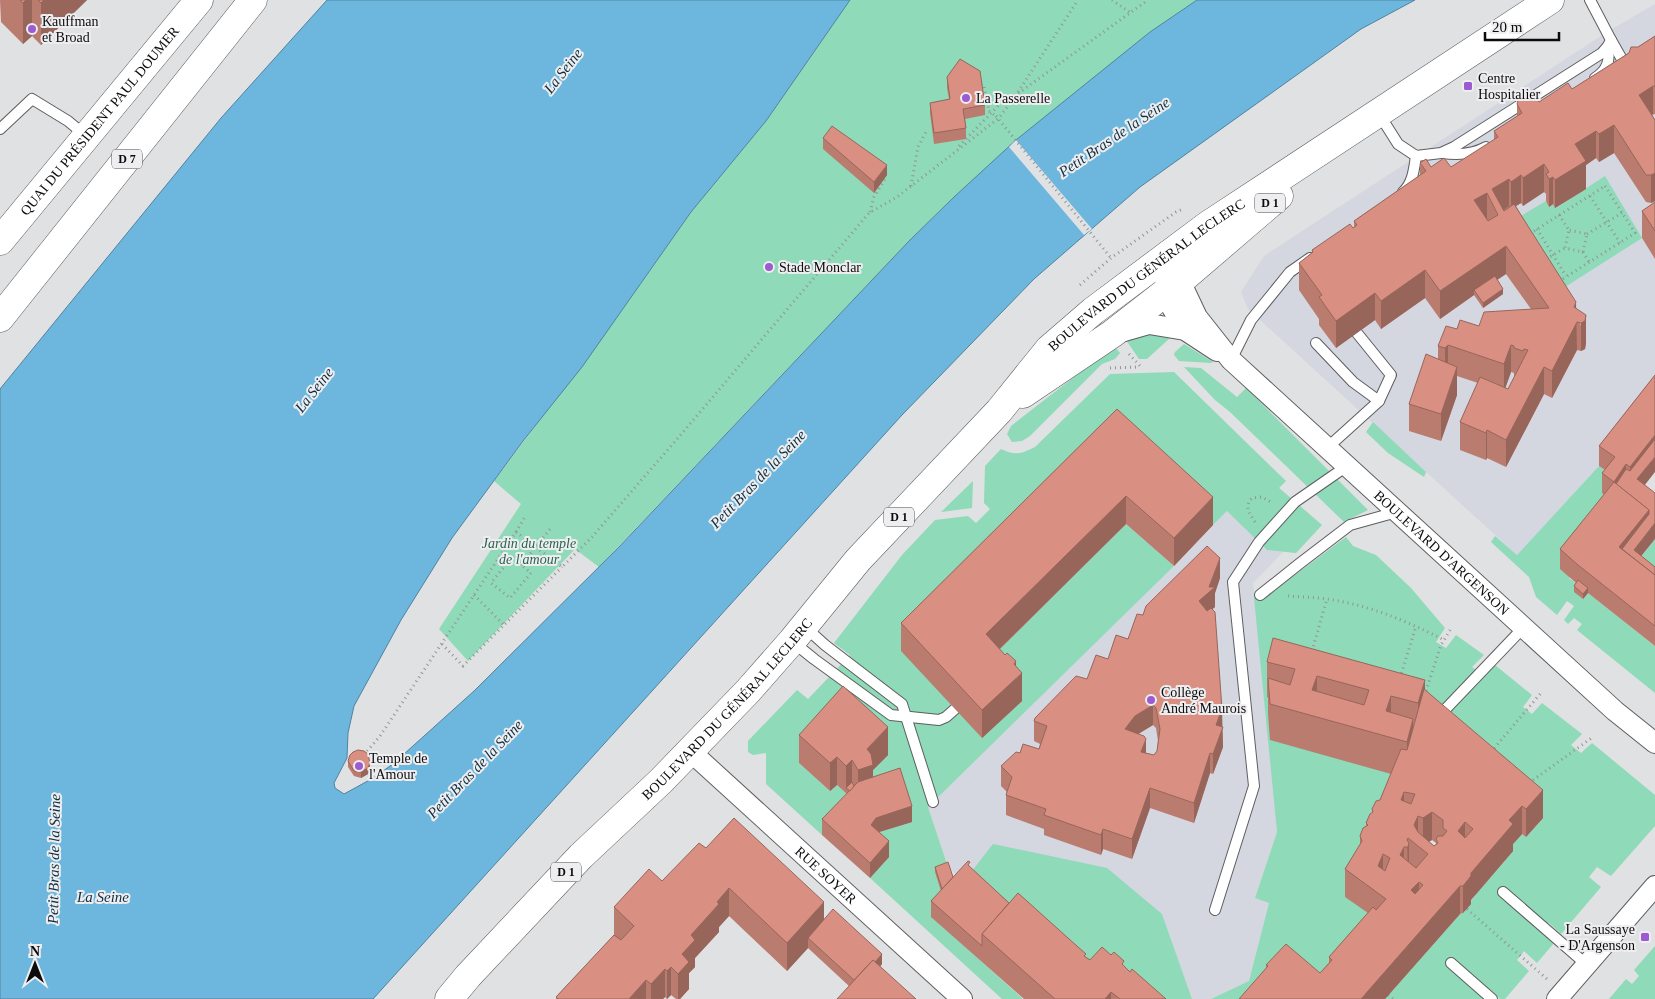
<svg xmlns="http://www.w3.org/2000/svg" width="1655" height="999" font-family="'Times New Roman',serif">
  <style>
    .built { fill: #d4d6e0 }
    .green { fill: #8edab9 }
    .water { fill: #6db6dd; stroke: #50839f }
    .pier { fill: #e0e1e3 }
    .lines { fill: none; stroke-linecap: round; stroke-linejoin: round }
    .service-casing { stroke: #5e5e60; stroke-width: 12 }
    .minor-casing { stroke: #5e5e60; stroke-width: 22 }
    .primary-casing { stroke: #5e5e60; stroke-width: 29 }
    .path { stroke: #939496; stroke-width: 3; stroke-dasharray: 1 4; stroke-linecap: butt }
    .service { stroke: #fff; stroke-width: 10 }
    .minor { stroke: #fff; stroke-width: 20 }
    .primary { stroke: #fff; stroke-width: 28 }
    .path-bridge { stroke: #939496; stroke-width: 3; stroke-dasharray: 1 4; stroke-linecap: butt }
    .wall { fill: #bb7c70; fill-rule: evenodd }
    .shaded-wall { fill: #98655b }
    .building { fill: #d99082; stroke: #98655b; fill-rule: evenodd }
    .poi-dot { fill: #9b5bd1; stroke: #eeeef0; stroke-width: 2 }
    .labels { text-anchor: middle; stroke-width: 4; stroke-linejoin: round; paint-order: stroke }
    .shield { fill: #eeeef0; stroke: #505051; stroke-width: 1 }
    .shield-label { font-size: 12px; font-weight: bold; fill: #0c0c0d }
    .poi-label { font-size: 14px; fill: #0c0c0d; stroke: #eeeef0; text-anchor: start }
    .street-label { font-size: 14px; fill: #0c0c0d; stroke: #eeeef0 }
    .park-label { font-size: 14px; font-style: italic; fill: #29644d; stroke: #eeeef0 }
    .water-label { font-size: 15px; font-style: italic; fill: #0d2f40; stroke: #eeeef0 }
  </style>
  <rect width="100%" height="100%" fill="#e0e1e3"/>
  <g class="built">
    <polygon points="1655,4 1655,395 1599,466 1517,555 1248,309 1241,292 1264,256 1607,32"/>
    <polygon points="1263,474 1322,525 1296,553 1284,551 1253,583 1277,832 1255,898 1269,903 1249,981 1211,999 1192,999 1162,914 968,876 963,881 948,867 928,807 1174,566"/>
  </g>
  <g class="green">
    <polygon points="850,0 1197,0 1150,32 954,197 910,240 599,567 575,549 468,661 439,629 521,504 494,481 620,313 691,212 766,121"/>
    <polygon points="1605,176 1642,238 1554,294 1509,223 1546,201 1549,207 1553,204 1556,208"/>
    <polygon points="1150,331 1171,337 1147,359 1139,359 1126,340"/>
    <polygon points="1184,344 1213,362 1211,363 1179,361 1174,355 1175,352"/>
    <polygon points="1114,346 1120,353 1115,359 1102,364 1030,436 1022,441 1012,442 1007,434 1011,426"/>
    <polygon points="1184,367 1201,368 1237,397 1246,388 1368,510 1344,522 1230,412 1215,400"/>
    <path d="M1174 372 1286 481 1279 488 1322 525 1296 553 1267 550 1227 511 1213 525 1117 437 986 662 1126 524 1174 566 928 807 948 867 945 902 932 917 1023 999H1002L870 878 889 857 876 833 912 822 799 763 830 791 837 785 854 800 822 835 766 784V753L753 755 748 752V741L797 690 808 699 850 655 834 643 902 555 935 520 968 516 976 523 990 509 984 503 985 466 1001 449C1016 456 1020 454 1035 447L1110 374Z"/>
    <polygon points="1373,422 1426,472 1424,477 1388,453 1366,432"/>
    <polygon points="1599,466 1615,477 1614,502 1569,578 1578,585 1583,599 1588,593 1655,646 1655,693 1577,630 1582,624 1574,618 1568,624 1564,620 1574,606 1567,601 1557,615 1536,597 1529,577 1491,542 1495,536 1517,555"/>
    <polygon points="973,481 972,508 941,512"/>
    <polygon points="1346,537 1353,546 1376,555 1411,588 1445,628 1436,642 1446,648 1456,635 1484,655 1472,667 1484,676 1495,665 1532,695 1523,707 1532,714 1542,703 1582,734 1571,745 1581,753 1592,743 1655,795 1655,826 1611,876 1597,867 1589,877 1601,887 1561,934 1549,923 1541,931 1554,943 1537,963 1524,951 1517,960 1529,971 1505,999 1500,999 1490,989 1483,998 1484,999 1385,999 1460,914 1463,913 1471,904 1471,901 1516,840 1522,834 1526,837 1543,818 1295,705 1401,776 1382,923 1330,985 1263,999 1211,999 1249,981 1269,903 1255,898 1277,832 1254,598 1264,598"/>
    <polygon points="1655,539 1655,583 1634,566"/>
    <polygon points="993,844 1107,868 1162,914 1192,999 1135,999 968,876"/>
    <polygon points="1655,946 1655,999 1609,999 1626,979 1632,984 1639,976 1634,970"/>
  </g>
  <polygon class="water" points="327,0 850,0 766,121 691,212 582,367 523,441 452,538 401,620 354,706 348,733 347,758 334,783 335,788 344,794 375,777 394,763 474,691 618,548 910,240 954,197 1016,140 1150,32 1197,0 1415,0 1361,29 1140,187 1034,279 902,415 373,999 0,999 0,389 221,118"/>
  <polygon class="pier" points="1016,140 1092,229 1084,235 1009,147"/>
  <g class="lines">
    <g class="service-casing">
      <g id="service">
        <polyline points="1611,40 1628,70"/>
        <path d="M1595 78C1608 70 1610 60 1608 46"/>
        <polyline points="1379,114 1398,144 1416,156 1441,153 1454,147 1602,53 1608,46 1611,40 1590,0"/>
        <polyline points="0,129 32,99 68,121 86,136"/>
        <path d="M1442 153C1457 155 1472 155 1486 147"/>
        <path d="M1403 192C1413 183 1414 169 1416 156"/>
        <polyline points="1316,343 1353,382 1379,401"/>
        <polyline points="1231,360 1251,320 1290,272 1310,258"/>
        <polyline points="1327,448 1379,401 1391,375 1357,333"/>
        <polyline points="1260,595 1299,564 1350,525 1397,512"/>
        <polyline points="805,627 825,645 902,704 933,802"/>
        <polyline points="793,642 814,659 891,715 939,720 946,717 955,709"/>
        <polyline points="1438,717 1524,627"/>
        <polyline points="1503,892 1587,965"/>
        <polyline points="1215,910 1254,786 1233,582 1259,542 1295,502 1347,466"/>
        <polyline points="1451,963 1492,999"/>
      </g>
    </g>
    <g class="minor-casing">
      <g id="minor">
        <polyline points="1184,250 1167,273 1164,294 1185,330"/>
        <path id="s1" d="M1180 281 1197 317 1231 360 1615 711 1655 743"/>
        <polyline points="1121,332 1149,324 1185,330 1217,351"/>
        <path id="s2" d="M690 751 962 999"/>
        <polyline points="1557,999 1655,886"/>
      </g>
    </g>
    <g class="primary-casing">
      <g id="primary">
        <path id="s3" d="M0 241 199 0"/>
        <polyline points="0,318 253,0"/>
        <polyline points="1023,394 1112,334 1180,281 1279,196"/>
        <path id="s4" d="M449 999 468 976 581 856 661 781 748 691 792 641 858 560 999 411 1049 349 1093 311 1208 225 1550 0"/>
      </g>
    </g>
    <g class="path">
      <polyline points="1112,0 1131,13"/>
      <polyline points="984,87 989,111"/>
      <polyline points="996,116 1111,258"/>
      <polyline points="959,146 1002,102 1016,95 1148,0"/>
      <polyline points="911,186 918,147 927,130"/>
      <polygon points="1605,186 1635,233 1558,282 1528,235"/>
      <polyline points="1590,196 1620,243"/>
      <polyline points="870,212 874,197 885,179"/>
      <polyline points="1559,215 1569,230 1565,248 1583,252 1587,234 1569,230"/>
      <polyline points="1537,229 1566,276"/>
      <polyline points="1587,234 1622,213"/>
      <polyline points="1583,252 1589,262"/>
      <polyline points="1546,259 1565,248"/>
      <polyline points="1080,285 1111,258 1176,212 1183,209"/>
      <polyline points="1129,354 1140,366"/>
      <polyline points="1110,368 1139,367"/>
      <path d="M1255 522C1249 513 1244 507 1252 498L1262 497 1271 502"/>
      <polyline points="516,532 526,515"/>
      <polygon points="512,557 531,573 510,598 491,583"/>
      <polyline points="521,565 551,528"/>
      <polyline points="474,595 504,625"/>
      <path d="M1288 596C1301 597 1314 597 1327 599 1369 605 1407 621 1444 640"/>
      <polyline points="442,644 463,666 562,567"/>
      <polyline points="1312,651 1327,599"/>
      <polyline points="1400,678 1416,626"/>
      <polyline points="1426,691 1441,645 1452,627"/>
      <polyline points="1491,752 1541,693"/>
      <polyline points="364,755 380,736 516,532 562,567 592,537 678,438 869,213 897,197 999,118 1016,95 1078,0"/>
      <polyline points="1529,783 1593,737"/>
      <polyline points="1467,909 1547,979"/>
      <polyline points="1388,995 1393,999"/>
    </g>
    <use href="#service" class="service"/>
    <use href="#minor" class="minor"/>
    <use href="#primary" class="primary"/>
    <polyline class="path-bridge" points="989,111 996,116"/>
  </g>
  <g class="wall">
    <polygon points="0,0 87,0 41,45 32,36 23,44 1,22"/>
    <path d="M1655 36V114L1652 115 1655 120V202V201L1651 203 1646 202 1614 153 1599 162 1596 158 1586 165V189L1555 208 1553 204 1549 207 1546 201V194L1544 192 1523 206 1521 203 1516 206 1576 309 1586 343 1585 349 1581 351 1577 350 1552 398 1544 394 1506 467 1487 458 1486 460 1460 450V422L1478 383 1457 376V395L1441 441 1409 431V404L1438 360V346L1457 329 1479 326 1531 309 1506 274 1497 280 1503 294 1483 308 1474 295 1440 319 1425 298 1381 329 1375 320 1336 348 1319 325V319L1299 290V263L1312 253V250L1354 227V221L1420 175V163L1431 167H1451L1494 140V131L1517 116V104L1539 102 1572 89ZM1511 372 1514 373V376H1515L1508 389 1505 388Z"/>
    <polygon points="947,77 985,105 985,115 965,119 966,128 966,139 934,144 930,113 930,103 949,99 947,88"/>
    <polygon points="823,138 887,175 874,193 823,149"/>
    <polygon points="1655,202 1655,259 1642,238 1642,211"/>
    <polygon points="1655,375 1645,485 1641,556 1655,567 1655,646 1588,593 1583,599 1574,592 1574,586 1576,583 1560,569 1560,549 1604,495 1602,493 1602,473 1605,470 1599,466 1599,446"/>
    <polygon points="1117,409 1213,525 1174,566 1126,524 1000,649 1022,701 982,738 901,651 901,623"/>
    <path d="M1220 578 1215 593V607L1212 609 1222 727 1223 747 1213 774 1210 773 1194 823 1150 808 1132 859 1103 849 1101 855 1044 835V829L1006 815V795L1007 792 1001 786V766L1020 753 1039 749 1040 744 1034 741V721L1087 679 1128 639 1143 615ZM1153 725 1156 728 1158 741 1157 751 1154 755 1146 753 1138 734Z"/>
    <path d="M1267 662 1425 690 1543 818 1526 837 1522 834 1513 844V851L1471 900V904L1463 913 1460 914 1385 999 1266 967V965L1320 973 1329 963V957L1368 913 1345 897V869L1360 845V836L1366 827V823L1372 813V809L1380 800 1391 774 1270 740 1268 714V698L1267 697ZM1432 840 1436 843V844L1434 846 1429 842Z"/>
    <polygon points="799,735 888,755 873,770 873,777 912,822 879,832 889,857 870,878 822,835 822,819 847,794 837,785 830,791 799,763"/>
    <polygon points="348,761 370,769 368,774 361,778 354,776 348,767"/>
    <polygon points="706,848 824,919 882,964 880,967 849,986 808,948 787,971 729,916 719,927 719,932 695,958 695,967 689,973 689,989 680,999 676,999 671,995 667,999 665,997 663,999 556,999 556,997 614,935 614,907 662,881"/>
    <polygon points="935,867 953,877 970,867 1009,903 1090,960 1124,967 1130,972 1166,999 1024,999 931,917 931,901 941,891 935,872"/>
  </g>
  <g class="shaded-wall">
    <polygon points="26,0 32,0 32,36 23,44 23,3"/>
    <polygon points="44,0 87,0 41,45 41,3"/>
    <polygon points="1653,86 1653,114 1639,123 1639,95"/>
    <polygon points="1614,125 1614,153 1599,162 1599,134"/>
    <polygon points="1596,131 1596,158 1586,165 1586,189 1555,208 1555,180 1575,144"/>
    <polygon points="1544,164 1544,192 1523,206 1523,178"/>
    <polygon points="887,165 887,175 874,193 874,182"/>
    <polygon points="1655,173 1655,201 1651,203 1651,175"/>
    <polygon points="1521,175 1521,203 1511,209 1511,182"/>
    <polygon points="1553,177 1553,204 1549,207 1549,179"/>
    <polygon points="1509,179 1509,206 1498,214 1492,189"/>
    <polygon points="1487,193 1487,220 1474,200"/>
    <polygon points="1506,246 1506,274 1477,293 1474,290 1474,295 1440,319 1440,291"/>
    <polygon points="1425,270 1425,298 1381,329 1381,301"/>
    <polygon points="1503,289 1503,294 1483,308 1483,303"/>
    <polygon points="1375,293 1375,320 1336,348 1336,321"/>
    <polygon points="1576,302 1577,350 1552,398 1552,371 1574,307"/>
    <polygon points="1586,315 1586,343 1585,349 1581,351 1581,323"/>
    <polygon points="1448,345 1448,373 1445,376 1445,348"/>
    <polygon points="1511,345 1511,372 1504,392 1504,364"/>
    <polygon points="1457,367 1457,395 1441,441 1441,414"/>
    <polygon points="1544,367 1544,394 1506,467 1506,440"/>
    <polygon points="1487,430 1487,458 1486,460 1486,433"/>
    <polygon points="1655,435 1655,455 1630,487 1630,467"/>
    <polygon points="1655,457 1655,472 1637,495 1637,479"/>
    <polygon points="1626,464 1626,484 1621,493 1614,482"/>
    <polygon points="1126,496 1126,524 986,662 986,634"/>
    <polygon points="1213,497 1213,525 1174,566 1174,538"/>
    <polygon points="1649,510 1649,530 1627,558 1619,547"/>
    <polygon points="1655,523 1655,539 1635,564 1634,550"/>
    <polygon points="1220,558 1220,578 1215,593 1215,607 1199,621 1199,601 1209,587"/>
    <polygon points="1588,588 1588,593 1583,599 1583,594"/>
    <polygon points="1016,661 1016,679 1022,673 1022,701 982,738 982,710"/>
    <polygon points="1317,676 1317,711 1312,690"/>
    <polygon points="1425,680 1425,716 1418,739 1418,703"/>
    <polygon points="1391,696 1391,732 1386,711"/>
    <polygon points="1153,705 1153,725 1135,736 1125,729 1135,716"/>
    <polygon points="1222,709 1223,747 1213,774 1213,754 1216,725"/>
    <polygon points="1413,719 1413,755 1407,778 1407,742"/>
    <polygon points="888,727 888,755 873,770 873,792 858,792 858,770 867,749"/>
    <polygon points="1146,739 1146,759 1141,752"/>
    <polygon points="1210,753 1210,773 1194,823 1194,803"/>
    <polygon points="837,757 837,785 830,791 830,763"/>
    <polygon points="852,760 852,787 846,788 846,766"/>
    <polygon points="370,763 370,769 368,774 361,778 361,772"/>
    <polygon points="1150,788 1150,808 1132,859 1132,839"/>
    <polygon points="1543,790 1543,818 1526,837 1526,809"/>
    <polygon points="1404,792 1404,820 1401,800"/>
    <polygon points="912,806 912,822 876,833 871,825 876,818"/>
    <polygon points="1522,806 1522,834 1513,844 1513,851 1471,900 1471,904 1463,913 1463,886 1471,873 1509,820"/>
    <polygon points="1432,812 1432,840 1423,845 1423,818"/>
    <polygon points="1418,816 1418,843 1414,825"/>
    <polygon points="1465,822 1465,850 1458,831"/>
    <polygon points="1103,829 1103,849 1101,855 1101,835"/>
    <polygon points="1408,838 1408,846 1409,843 1409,871 1408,875 1407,840"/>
    <polygon points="889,841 889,857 870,878 870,863"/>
    <polygon points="1404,847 1404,875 1400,855"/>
    <polygon points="1383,854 1383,882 1378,894 1378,866"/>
    <polygon points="1419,882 1419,910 1411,890"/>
    <polygon points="1460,886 1460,914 1385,999 1361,999"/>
    <polygon points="729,888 729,916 719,927 719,932 695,958 695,967 689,973 689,989 680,999 678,999 678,974 682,954 691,935 717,902"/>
    <polygon points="824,902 824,930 808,938 808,948 787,971 787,943"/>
    <polygon points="882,954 882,964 857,993 857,982"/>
    <polygon points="671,967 671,995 667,999 667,971"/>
    <polygon points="665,969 665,997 663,999 651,999 651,984"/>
    <polygon points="646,980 646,999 629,999"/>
    <polygon points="1111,992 1111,999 1105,999"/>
  </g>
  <g class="building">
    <polygon points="20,0 26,0 23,3"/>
    <polygon points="38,0 44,0 41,3"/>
    <path d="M1655 36V86H1653L1639 95 1655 120V173L1651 175H1646L1614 125 1599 134 1596 131 1575 144 1586 161 1555 180 1553 177 1549 179 1546 174 1549 172 1544 164 1523 178 1521 175 1511 182 1509 179 1492 189 1504 211 1514 204 1576 302 1574 307 1586 315 1585 321 1581 323 1577 322 1552 371 1544 367 1506 440 1487 430 1486 433 1460 422 1480 377 1508 389 1528 350 1524 349 1523 351 1514 348V346L1511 345 1504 364 1448 345 1445 348 1438 346 1446 326 1457 329 1460 320 1479 326 1484 312 1549 308 1506 246 1440 291 1425 270 1381 301 1375 293 1336 321 1319 297 1322 295 1299 263 1313 252 1312 250 1350 224 1353 228 1357 225 1354 221 1426 171 1420 163 1426 159 1431 167 1444 158 1451 167 1498 137 1494 131 1522 113 1517 104 1518 100 1529 93H1534L1539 102 1568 83 1572 89 1629 53 1631 47H1638ZM1487 193 1498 215 1488 221 1474 200Z"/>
    <polygon points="960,59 980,71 985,105 963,109 966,128 934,133 930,103 950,99 947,77"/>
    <polygon points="832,126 887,165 874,182 823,138"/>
    <polygon points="1655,202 1655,231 1642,211"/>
    <polygon points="1495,276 1503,289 1483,303 1474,290"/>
    <polygon points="1426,354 1457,367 1441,414 1409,404"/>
    <polygon points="1655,375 1655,435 1630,467 1626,464 1614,482 1602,473 1615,457 1599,446"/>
    <polygon points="1117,409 1213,497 1174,538 1126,496 986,634 1005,655 1007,653 1016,661 1014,664 1022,673 982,710 901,623"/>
    <polygon points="1655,439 1655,457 1637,479 1655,493 1655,523 1634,550 1655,567 1655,575 1622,549 1649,514 1649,510 1616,484 1626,469 1630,471"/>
    <polygon points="1614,482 1649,510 1619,547 1655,575 1655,626 1578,565 1560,549"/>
    <path d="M1207 546 1220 558 1209 587H1215L1199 601 1207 611 1211 608 1215 612 1222 709 1216 725 1223 727 1213 754 1210 753 1194 803 1150 788 1132 839 1103 829 1101 835 1044 815 1046 809 1006 795 1012 777 1001 766 1016 752 1020 753 1023 744 1039 749 1047 726 1034 721 1035 718 1076 676 1087 679 1096 655 1108 659 1116 635 1128 639 1137 614 1143 615 1146 606ZM1153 705 1156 708 1160 729 1157 751 1154 755 1141 752 1146 739 1144 736 1125 729 1135 716Z"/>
    <polygon points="1578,580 1588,588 1583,594 1574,586"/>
    <path d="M1273 638 1425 680 1418 703 1391 696 1386 711 1413 719 1407 742 1270 704 1268 678 1290 685 1295 669 1267 662ZM1317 676 1369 690 1364 705 1312 690Z"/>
    <polygon points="843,686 888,727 867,749 871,754 873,765 858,770 852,760 846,766 837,757 830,763 799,735"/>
    <path d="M1424 689 1543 790 1526 809 1522 806 1509 820 1513 824 1471 873V876L1463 886H1460L1361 999H1239L1268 966 1266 965 1286 944 1320 973 1332 960 1329 957 1373 907 1376 910 1386 899 1345 869 1362 841 1360 836 1363 828 1368 825 1366 823 1370 814 1373 812 1372 809 1376 801 1380 800 1401 749 1407 750ZM1404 792 1415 794 1411 804 1401 800ZM1432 812 1443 820V828L1447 831 1443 836H1438L1436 839 1438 843 1434 846 1418 832 1414 825 1418 816 1423 818ZM1465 822 1473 829 1465 838 1458 831ZM1408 838 1428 854 1416 868 1400 855 1404 847H1408L1409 843 1407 840ZM1383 854 1390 858 1385 871 1378 866ZM1419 882 1423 885 1415 894 1411 890Z"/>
    <polygon points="358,750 364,751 368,754 370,763 368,768 361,772 354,771 348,761 350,755 353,752"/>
    <polygon points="900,768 912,806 876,818 871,825 889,841 870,863 822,819 858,782"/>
    <polygon points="852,782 854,786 850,791 846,788"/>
    <polygon points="734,818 824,902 787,943 729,888 717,902 719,904 691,935 695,940 682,954 689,962 678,974 671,967 667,971 665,969 651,984 646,980 629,999 558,999 556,997 614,935 621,940 634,926 614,907 649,869 662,881 699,843 706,848"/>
    <polygon points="968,861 970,862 968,865 1009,903 982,934 982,946 931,901"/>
    <polygon points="948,862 953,877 942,889 935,867"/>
    <polygon points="1018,893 1068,938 1086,954 1084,956 1090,960 1102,947 1111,955 1114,952 1124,961 1122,964 1130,972 1132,969 1166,999 1120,999 1111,992 1105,999 1055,999 982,934"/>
    <polygon points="833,909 882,954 875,962 873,960 854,980 808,938"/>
    <polygon points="873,960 916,999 837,999"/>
  </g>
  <g class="poi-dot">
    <circle cx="32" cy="29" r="5"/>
    <rect x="1463" y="81" width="10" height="10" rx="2.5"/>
    <circle cx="966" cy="98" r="5"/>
    <circle cx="769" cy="267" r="5"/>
    <circle cx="1151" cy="700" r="5"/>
    <circle cx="359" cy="766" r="5"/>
    <rect x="1640" y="932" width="10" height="10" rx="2.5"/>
  </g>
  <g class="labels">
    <g class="shield">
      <rect x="112" y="149.5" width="30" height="19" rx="4"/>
      <rect x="1255" y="193.5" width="30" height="19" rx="4"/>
      <rect x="884" y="507.5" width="30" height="19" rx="4"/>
      <rect x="551" y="862.5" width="30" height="19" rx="4"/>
    </g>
    <g class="shield-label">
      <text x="127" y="163">D 7</text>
      <text x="1270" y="207">D 1</text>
      <text x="899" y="521">D 1</text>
      <text x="566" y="876">D 1</text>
    </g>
    <g class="poi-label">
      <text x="42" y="26">Kauffman<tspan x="42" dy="16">et Broad</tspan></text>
      <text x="1478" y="83">Centre<tspan x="1478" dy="16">Hospitalier</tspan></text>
      <text x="976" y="103">La Passerelle</text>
      <text x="779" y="272">Stade Monclar</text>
      <text x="1161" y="697">Collège<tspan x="1161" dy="16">André Maurois</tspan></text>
      <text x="369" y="763">Temple de<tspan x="369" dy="16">l'Amour</tspan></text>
      <text x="1635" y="934" text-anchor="end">La Saussaye<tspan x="1635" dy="16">- D'Argenson</tspan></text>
    </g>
    <g class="street-label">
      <text dy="5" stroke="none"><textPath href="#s3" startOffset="156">QUAI DU PRÉSIDENT PAUL DOUMER</textPath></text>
      <text dy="5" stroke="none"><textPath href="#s4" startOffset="1008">BOULEVARD DU GÉNÉRAL LECLERC</textPath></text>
      <text dy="5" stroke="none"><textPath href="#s1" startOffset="380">BOULEVARD D'ARGENSON</textPath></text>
      <text dy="5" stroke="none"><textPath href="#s4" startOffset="402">BOULEVARD DU GÉNÉRAL LECLERC</textPath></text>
      <text dy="5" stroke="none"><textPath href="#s2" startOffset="184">RUE SOYER</textPath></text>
    </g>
    <g class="park-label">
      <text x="529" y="548">Jardin du temple<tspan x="529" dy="16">de l'amour</tspan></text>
    </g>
    <g class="water-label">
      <text transform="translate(563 71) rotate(-52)" y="5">La Seine</text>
      <text transform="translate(1114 137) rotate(-34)" y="5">Petit Bras de la Seine</text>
      <text transform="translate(314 390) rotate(-52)" y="5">La Seine</text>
      <text transform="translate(758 479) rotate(-46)" y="5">Petit Bras de la Seine</text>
      <text transform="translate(475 769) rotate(-46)" y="5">Petit Bras de la Seine</text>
      <text transform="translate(54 859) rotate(-89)" y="5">Petit Bras de la Seine</text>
      <text x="103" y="902">La Seine</text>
    </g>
  </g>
  <g transform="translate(35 964)" stroke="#eeeef0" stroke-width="4" paint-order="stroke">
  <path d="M0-4L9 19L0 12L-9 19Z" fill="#0c0c0d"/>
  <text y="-8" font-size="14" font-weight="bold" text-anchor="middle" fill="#0c0c0d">N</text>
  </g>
  <path d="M1485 32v8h74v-8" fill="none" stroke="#0c0c0d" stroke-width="2.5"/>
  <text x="1492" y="32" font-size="15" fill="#0c0c0d" stroke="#eeeef0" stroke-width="4" paint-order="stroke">20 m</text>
</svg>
